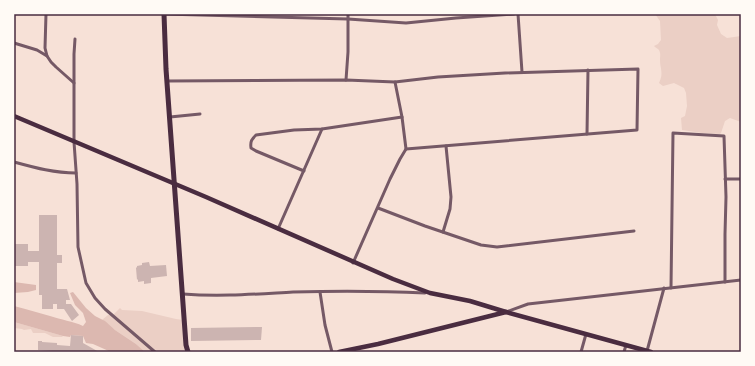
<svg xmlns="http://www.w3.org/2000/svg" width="755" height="366" font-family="Overpass,sans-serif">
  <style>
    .green { fill: #ebcfc5 }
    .water { fill: #dcb8b0 }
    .building { fill: #ccb4b1 }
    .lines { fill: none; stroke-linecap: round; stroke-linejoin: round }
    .minor { stroke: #755966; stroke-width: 3 }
    .secondary { stroke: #4a2c40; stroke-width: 4.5 }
    .primary { stroke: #4a2c40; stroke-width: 5 }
    .neatline { fill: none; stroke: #4a2c40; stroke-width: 1.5 }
  </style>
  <rect width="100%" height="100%" fill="#f7e1d7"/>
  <g class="green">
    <path d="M655 14H715L718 20 717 25 721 34 727 38 741 36V122L730 118 725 121 721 133 720 134 702 133 682 130 681 118 685 116 687 106 686 93 684 88 674 83 663 86 659 83C664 73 660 69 660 60 660 56 661 54 659 50 658 49 655 47 654 46L658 44 661 40 660 21Z"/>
    <polygon points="120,308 122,310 142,311 176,319 183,320 187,352 145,352 136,344 115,330 102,320 108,315 113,315"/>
    <polygon points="14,322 63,336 62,337 53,337 45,333 33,333 31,329 24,330 22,329 14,328"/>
  </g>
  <g class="water">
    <polygon points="14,282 36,285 36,290 28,292 14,293"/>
    <path d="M73 292 86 308 95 316 105 321 115 330 136 344 145 352H111L93 344 86 343 83 336 71 335 70 337 63 336 14 322V306C27 309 38 313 50 316 61 320 73 321 83 326L86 322 83 313 75 305 70 293Z"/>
  </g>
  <g class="building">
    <polygon points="39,215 57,215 57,255 62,255 62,263 57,263 57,289 67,289 70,300 66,300 66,304 71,304 79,315 72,321 64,309 57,309 57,304 53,304 53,309 42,309 42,295 39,295 39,262 28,262 28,266 14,266 14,244 28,244 28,251 39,251"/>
    <polygon points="149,262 150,266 166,265 167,276 151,278 151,283 144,284 144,281 138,282 138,279 137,280 136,268 137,267 137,266 142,265 142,263"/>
    <polygon points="262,327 261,340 191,341 191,328"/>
    <polygon points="71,335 83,336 83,343 99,352 52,352 52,351 38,350 38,341 42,341 42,342 57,343 57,345 70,346"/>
  </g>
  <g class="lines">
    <g class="minor">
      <polyline points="46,14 45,48 47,56"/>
      <polyline points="164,14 348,19 406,23 456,18 514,14"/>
      <polyline points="518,14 522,72"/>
      <polyline points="14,43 37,50 47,56 51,62 56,67 74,83 74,142 77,184 78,247 86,283 95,298 105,309 155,352"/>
      <polyline points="346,80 348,52 348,14"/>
      <polyline points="167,81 346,80 395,82 438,77 505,73 638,69 637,130 406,149"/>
      <polyline points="74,83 74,54 75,39"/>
      <polyline points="170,117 200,114"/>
      <polyline points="587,134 588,70"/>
      <path d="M14 162C36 168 54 173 76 173"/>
      <path d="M304 171 256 151 251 148C250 141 252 139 256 135L294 130 322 129 402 117"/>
      <polyline points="725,179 741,179"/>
      <polyline points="378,208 425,226 481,245 497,247 634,231"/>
      <polyline points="278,229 322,129"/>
      <polyline points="443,232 450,209 451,197 446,146"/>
      <polyline points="353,263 390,179 400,159 406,149 402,117 395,82"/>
      <polyline points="671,288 673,133 724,136 726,197 725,234 725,282"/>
      <polyline points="320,292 325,325 332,352"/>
      <path d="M183 294C220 297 256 294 293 292 337 291 381 291 425 293"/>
      <polyline points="506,312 528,304 741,280"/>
      <polyline points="647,351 664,288"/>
      <polyline points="581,352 586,334"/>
      <polyline points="624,352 626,345"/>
    </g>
    <g class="secondary">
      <polyline points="14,116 206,197 393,279 430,293 470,301 506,312"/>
      <polyline points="339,352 378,344 506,312 651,352"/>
    </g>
    <polyline class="primary" points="164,14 166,69 186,345 188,352"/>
  </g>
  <rect width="755" height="366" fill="none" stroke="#fffaf5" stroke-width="30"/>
  <rect x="15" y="15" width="725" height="336" class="neatline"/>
</svg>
